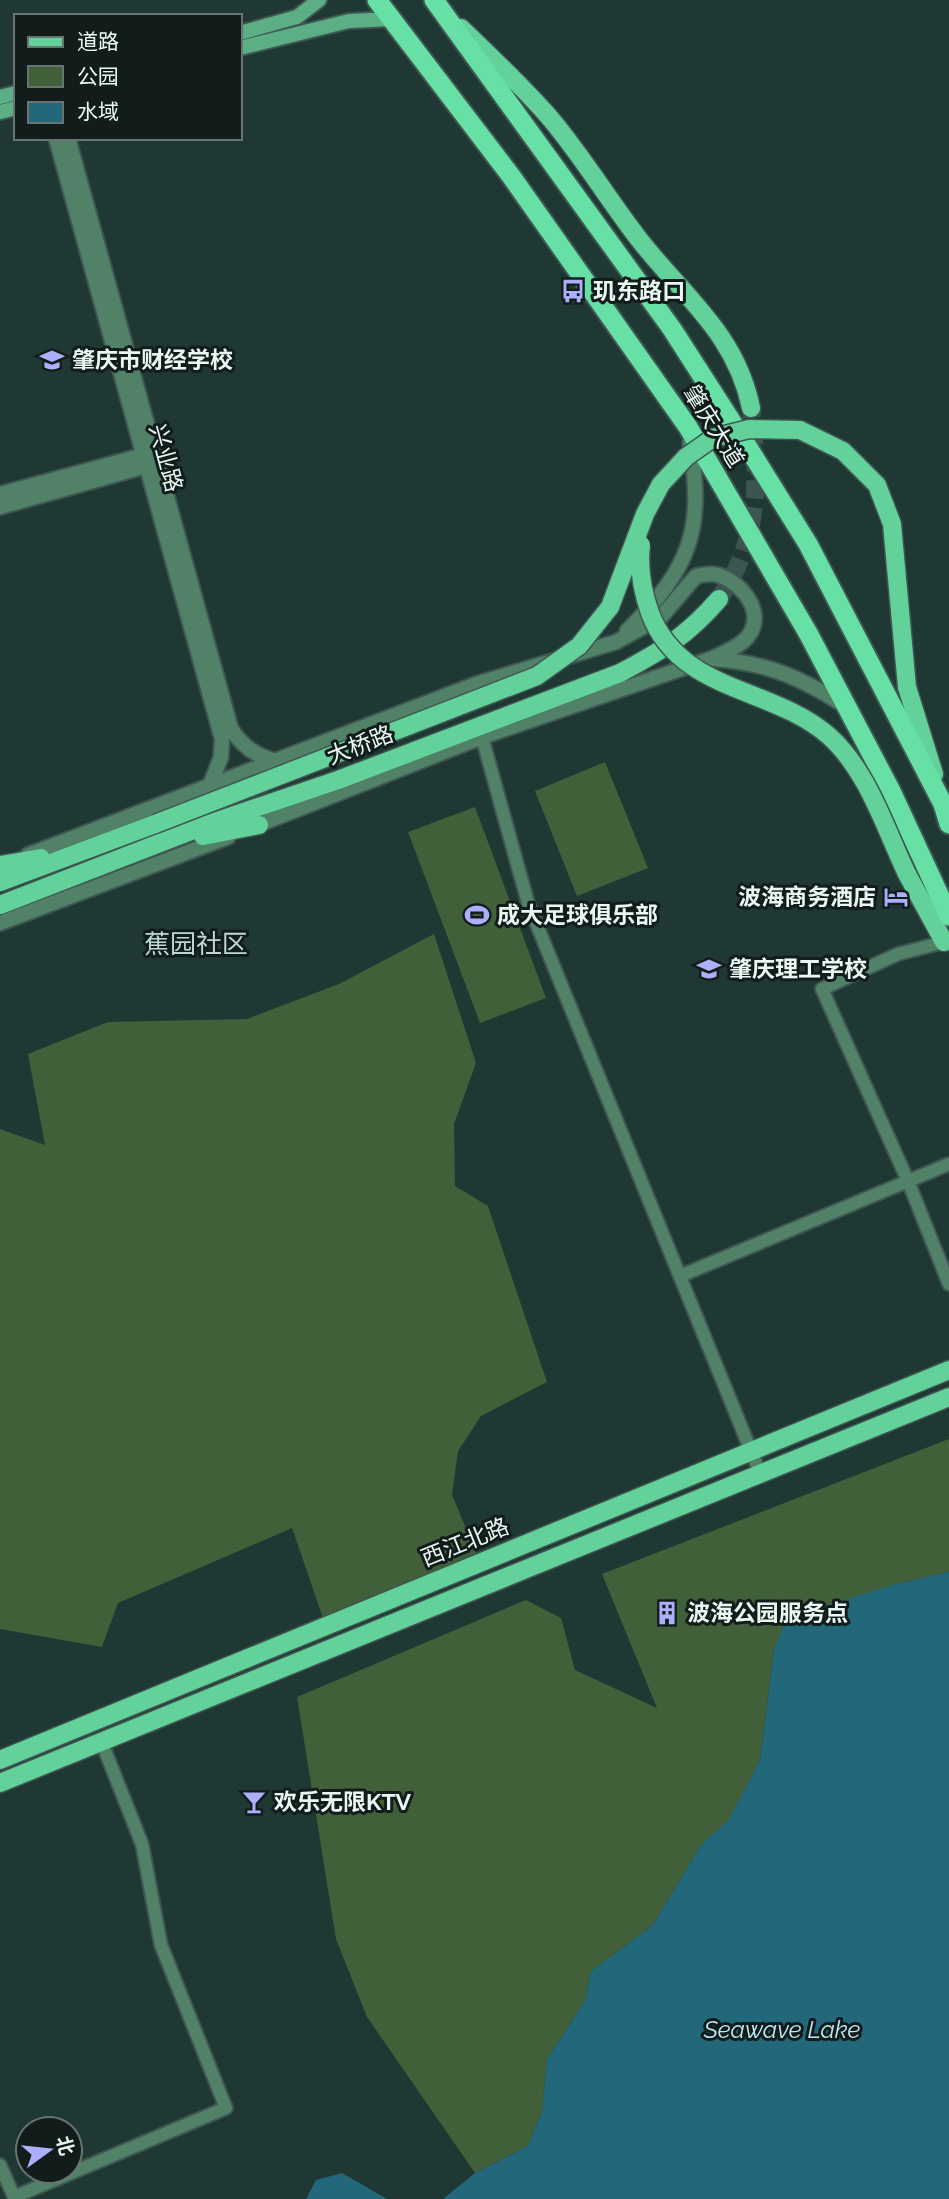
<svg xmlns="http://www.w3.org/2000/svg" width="949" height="2199" font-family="Raleway,'Noto Sans SC',sans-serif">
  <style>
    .green { fill: #416039 }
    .water { fill: #23677b }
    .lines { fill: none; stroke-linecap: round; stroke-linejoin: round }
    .primary-tunnel { stroke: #3d5550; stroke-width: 18; stroke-dasharray: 18 9; stroke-linecap: butt }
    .minor-casing { stroke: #3f5752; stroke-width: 16 }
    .tertiary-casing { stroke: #3f5752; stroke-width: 18 }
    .secondary-casing { stroke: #3f5752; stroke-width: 18 }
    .primary-casing { stroke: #3f5752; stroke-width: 21 }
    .trunk-casing { stroke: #3f5752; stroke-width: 23 }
    .minor { stroke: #518267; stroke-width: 12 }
    .tertiary { stroke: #518267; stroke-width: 14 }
    .secondary { stroke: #5caf84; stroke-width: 14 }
    .primary { stroke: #63d19a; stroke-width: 18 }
    .trunk { stroke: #66e0a4; stroke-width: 19 }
    .primary-bridge-casing { stroke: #3f5752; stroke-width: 21; stroke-linecap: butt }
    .primary-bridge { stroke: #63d19a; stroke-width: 18 }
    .labels { text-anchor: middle; stroke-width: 6; stroke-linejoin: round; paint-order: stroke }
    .poi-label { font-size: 23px; font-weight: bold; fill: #e8f7f4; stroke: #121d1b; text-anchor: start }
    .street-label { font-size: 23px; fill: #e8f7f4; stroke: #121d1b }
    .water-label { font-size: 24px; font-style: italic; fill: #bde8f6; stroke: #121d1b }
    .quarter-label { font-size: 26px; fill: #bad8d1; stroke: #121d1b }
  </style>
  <rect width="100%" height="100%" fill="#1f3833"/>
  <g class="green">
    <polygon points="605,762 648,868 577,896 535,791"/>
    <polygon points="475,807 546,998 480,1023 408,832"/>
    <polygon points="434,934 476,1063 454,1124 455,1186 488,1206 547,1382 481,1416 458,1451 452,1495 479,1559 324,1621 292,1528 118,1603 102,1647 0,1629 0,1129 45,1145 28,1054 108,1022 247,1019 339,984"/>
    <polygon points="949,1439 949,1572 896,1584 774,1650 760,1760 728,1822 702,1844 652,1926 591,1971 585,2001 547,2059 542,2112 528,2146 475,2173 367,2017 336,1939 297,1697 526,1600 561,1618 575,1670 657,1708 602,1574"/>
  </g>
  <g class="water">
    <polygon points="949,1572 949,2199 443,2199 475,2173 528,2146 542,2112 547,2059 585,2001 591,1971 652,1926 702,1844 728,1821 760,1760 774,1650 787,1617 896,1584"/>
    <polygon points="342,2173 387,2199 306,2199 316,2180"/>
  </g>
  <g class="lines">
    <path class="primary-tunnel" d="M719 599C761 538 759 478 751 408"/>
    <g class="minor-casing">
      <g id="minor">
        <polyline points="482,737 528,903 760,1473"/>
        <polyline points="944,942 898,954 822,989 908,1181 949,1284"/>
        <polyline points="680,1276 949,1164"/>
        <polyline points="0,2165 14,2197 226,2108 161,1945 142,1844 102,1743"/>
      </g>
    </g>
    <g class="tertiary-casing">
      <g id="tertiary">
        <polyline points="56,138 222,739 221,757 209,788"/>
        <path d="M68 138 231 729C244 748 256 756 279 762"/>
        <polyline points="0,494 148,454"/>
        <polyline points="0,507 150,465"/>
        <path d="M627 631C689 569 705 532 690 443"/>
        <path d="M714 659C769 663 801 678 847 707"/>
        <path d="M28 855 479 683 616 642 661 617 696 576C701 575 707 574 712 574 735 576 763 606 752 630 745 645 727 651 713 658L482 737 250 828"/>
        <polyline points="0,923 228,837"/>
      </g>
    </g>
    <g class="secondary-casing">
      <g id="secondary">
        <polyline points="240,33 297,17 319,0"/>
        <polyline points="240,48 349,21 392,19"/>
        <polyline points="0,97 16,93"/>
        <polyline points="0,112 16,108"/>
      </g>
    </g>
    <g class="primary-casing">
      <g id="primary">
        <path d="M461 28C491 57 522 86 550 118 582 156 608 199 638 238 682 295 736 333 751 408"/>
        <polyline points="907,687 934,774"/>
        <polyline points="203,836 259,825"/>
        <polyline points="1,865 41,858"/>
        <polyline points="907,874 944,942"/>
        <polyline points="0,882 155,824"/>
        <path d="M0 905 214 822 338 780 620 673C663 650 687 636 719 599"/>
        <polyline points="0,1760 949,1370"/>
        <polyline points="0,1783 949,1397"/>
      </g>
    </g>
    <g class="trunk-casing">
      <g id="trunk">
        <polyline points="377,0 511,176 688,427 808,633 891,791 949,916"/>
        <polyline points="434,0 672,329 744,441 808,544 943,804 949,824"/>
      </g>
    </g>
    <use href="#minor" class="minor"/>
    <use href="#tertiary" class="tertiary"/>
    <use href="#secondary" class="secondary"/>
    <use href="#primary" class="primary"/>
    <use href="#trunk" class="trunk"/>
    <g class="primary-bridge-casing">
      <g id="primary-bridge">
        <path d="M641 545C638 569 642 590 650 613 680 693 772 686 829 736 868 771 885 828 907 874"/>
        <polyline points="155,824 537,676 579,646 610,607 645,514 661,484 686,457 713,438 749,429 800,430 843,451 877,485 892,524 907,687"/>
      </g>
    </g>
    <use href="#primary-bridge" class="primary-bridge"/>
  </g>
  <defs>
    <g id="bus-bare" transform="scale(1.89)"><path d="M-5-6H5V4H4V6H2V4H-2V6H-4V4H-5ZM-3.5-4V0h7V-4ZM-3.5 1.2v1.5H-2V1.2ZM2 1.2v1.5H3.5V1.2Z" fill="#acaffb" stroke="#121d1b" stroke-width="2.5" paint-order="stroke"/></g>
    <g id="school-bare" transform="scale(1.89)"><path d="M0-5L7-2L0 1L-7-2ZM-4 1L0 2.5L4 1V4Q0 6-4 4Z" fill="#acaffb" stroke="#121d1b" stroke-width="2.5" paint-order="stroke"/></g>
    <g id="hotel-bare" transform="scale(1.89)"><path d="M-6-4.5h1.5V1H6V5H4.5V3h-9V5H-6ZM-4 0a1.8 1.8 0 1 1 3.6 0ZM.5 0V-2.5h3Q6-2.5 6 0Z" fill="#acaffb" stroke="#121d1b" stroke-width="2.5" paint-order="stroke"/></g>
    <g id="stadium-bare" transform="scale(1.89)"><path d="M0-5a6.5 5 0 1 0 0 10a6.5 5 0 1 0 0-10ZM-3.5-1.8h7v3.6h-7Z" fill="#acaffb" stroke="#121d1b" stroke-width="2.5" paint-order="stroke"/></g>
    <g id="building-bare" transform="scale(1.89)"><path d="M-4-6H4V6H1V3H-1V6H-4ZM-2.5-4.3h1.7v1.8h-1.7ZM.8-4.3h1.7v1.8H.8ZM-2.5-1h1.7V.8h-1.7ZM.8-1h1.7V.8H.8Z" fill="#acaffb" stroke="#121d1b" stroke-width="2.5" paint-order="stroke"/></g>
    <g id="bar-bare" transform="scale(1.89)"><path d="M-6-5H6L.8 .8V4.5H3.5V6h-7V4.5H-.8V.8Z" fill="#acaffb" stroke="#121d1b" stroke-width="2.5" paint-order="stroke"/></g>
  </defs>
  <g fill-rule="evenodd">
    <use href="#bus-bare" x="573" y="291"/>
    <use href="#school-bare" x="52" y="360"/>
    <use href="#hotel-bare" x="896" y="897"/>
    <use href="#stadium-bare" x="477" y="915"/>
    <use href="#school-bare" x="709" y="969"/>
    <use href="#building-bare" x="667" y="1613"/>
    <use href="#bar-bare" x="254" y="1802"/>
  </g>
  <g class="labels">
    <g class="poi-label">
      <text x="593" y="299">玑东路口</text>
      <text x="72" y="368">肇庆市财经学校</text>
      <text x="876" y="905" text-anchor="end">波海商务酒店</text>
      <text x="497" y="923">成大足球俱乐部</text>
      <text x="729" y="977">肇庆理工学校</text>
      <text x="687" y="1621">波海公园服务点</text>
      <text x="274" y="1810">欢乐无限KTV</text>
    </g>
    <g class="street-label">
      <text transform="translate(714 426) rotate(58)" y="8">肇庆大道</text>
      <text transform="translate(166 458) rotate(75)" y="8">兴业路</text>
      <text transform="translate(360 745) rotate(-21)" y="8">大桥路</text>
      <text transform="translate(465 1542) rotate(-22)" y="8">西江北路</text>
    </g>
    <g class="water-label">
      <text x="782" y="2038">Seawave Lake</text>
    </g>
    <g class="quarter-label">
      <text x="196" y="953">蕉园社区</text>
    </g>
  </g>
  <rect x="14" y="14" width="228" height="126" fill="#121d1b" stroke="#687472" stroke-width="2"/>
  <rect x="28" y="37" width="35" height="10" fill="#63d19a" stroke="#687472" stroke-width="2"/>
  <text x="77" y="49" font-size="21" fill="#e8f7f4">道路</text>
  <rect x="28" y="66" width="35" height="21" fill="#416039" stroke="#687472" stroke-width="2"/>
  <text x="77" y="84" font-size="21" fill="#e8f7f4">公园</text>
  <rect x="28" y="102" width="35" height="21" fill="#23677b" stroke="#687472" stroke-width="2"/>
  <text x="77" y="119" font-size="21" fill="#e8f7f4">水域</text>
  <g transform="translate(49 2150) rotate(75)"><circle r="33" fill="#121d1b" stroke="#687472" stroke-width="2"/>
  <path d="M0-5L12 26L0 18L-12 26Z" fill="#acaffb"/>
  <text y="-10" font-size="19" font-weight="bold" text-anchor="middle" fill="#e8f7f4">北</text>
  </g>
</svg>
